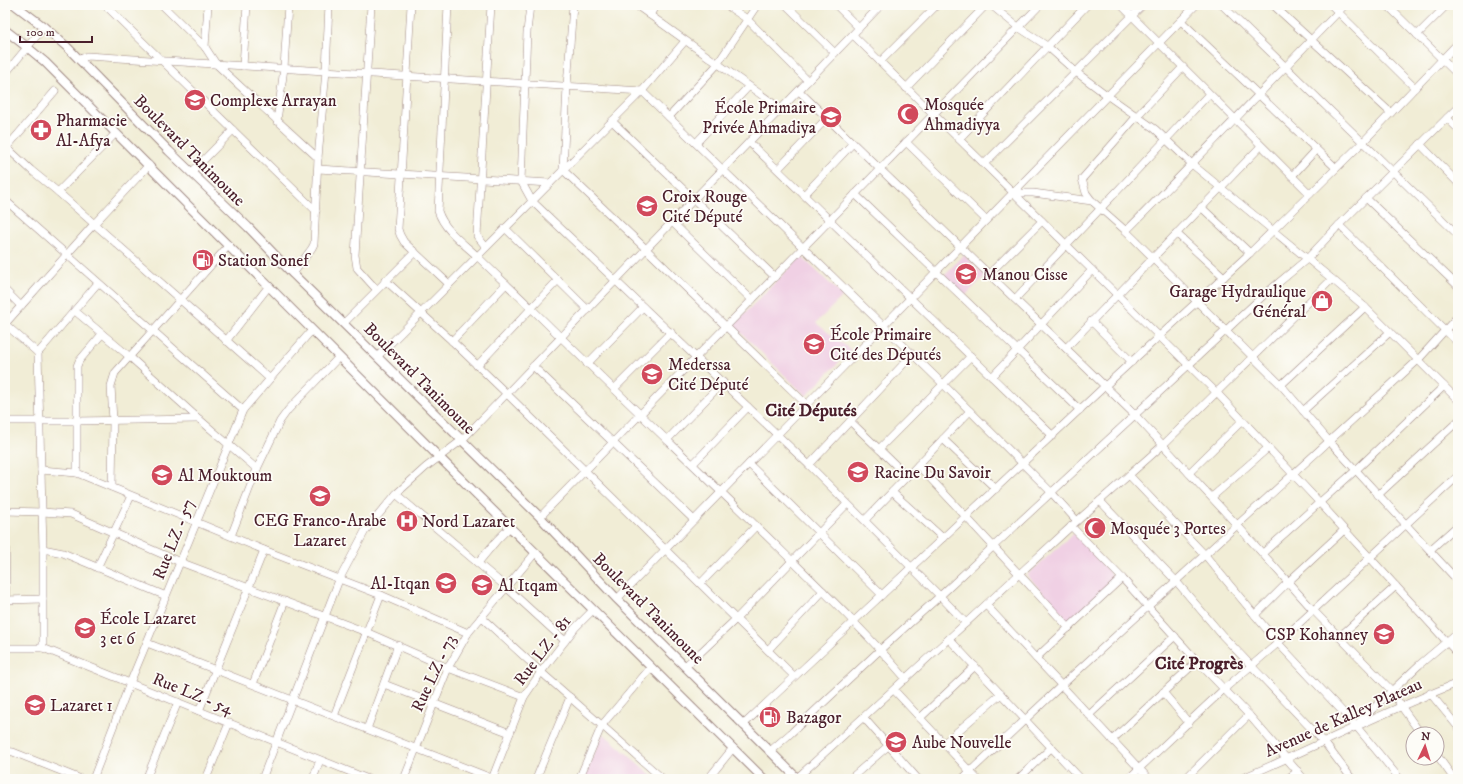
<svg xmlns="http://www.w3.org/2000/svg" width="1463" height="784" font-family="'IM FELL DW Pica',serif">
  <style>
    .built { fill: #f0d0e4 }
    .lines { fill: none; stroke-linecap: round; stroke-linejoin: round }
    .minor-casing { stroke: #9e8680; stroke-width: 8 }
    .major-casing { stroke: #9e8680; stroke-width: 10 }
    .minor { stroke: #fff; stroke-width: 7 }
    .major { stroke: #fff; stroke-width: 8 }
    .labels { text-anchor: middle; stroke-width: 3.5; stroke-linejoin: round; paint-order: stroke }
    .poi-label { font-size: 17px; fill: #4a1f2b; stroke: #fdfcf7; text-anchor: start }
    .street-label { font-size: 17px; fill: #4a1f2b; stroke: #fdfcf7 }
    .neighbourhood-label { font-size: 18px; font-weight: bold; fill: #4a1f2b; stroke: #fdfcf7 }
  </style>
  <rect width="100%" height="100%" fill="#fdfcf7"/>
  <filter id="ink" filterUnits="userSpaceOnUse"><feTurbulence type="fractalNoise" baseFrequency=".025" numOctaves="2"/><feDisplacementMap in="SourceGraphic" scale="8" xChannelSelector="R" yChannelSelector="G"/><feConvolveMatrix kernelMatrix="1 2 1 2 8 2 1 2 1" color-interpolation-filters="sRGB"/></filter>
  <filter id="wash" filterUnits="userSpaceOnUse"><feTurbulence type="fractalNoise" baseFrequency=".012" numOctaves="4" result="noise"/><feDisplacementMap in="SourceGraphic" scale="16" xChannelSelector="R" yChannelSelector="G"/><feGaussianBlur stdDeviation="0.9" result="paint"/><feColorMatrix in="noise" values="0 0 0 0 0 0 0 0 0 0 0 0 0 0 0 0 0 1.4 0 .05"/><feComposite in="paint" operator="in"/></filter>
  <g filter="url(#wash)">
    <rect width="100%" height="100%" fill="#f1edd6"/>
    <g class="built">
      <polygon points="964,255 985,276 965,296 944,275"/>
      <polygon points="801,256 843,296 816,323 851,350 806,396 733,325"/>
      <polygon points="1074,533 1117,580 1070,623 1027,575"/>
      <polygon points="1380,623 1389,633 1378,643 1369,633"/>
      <polygon points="603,733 656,779 583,779"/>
    </g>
  </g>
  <g filter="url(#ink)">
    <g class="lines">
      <g class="minor-casing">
        <g id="minor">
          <polyline points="105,5 316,211"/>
          <polyline points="162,5 205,47 216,64 318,158"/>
          <polyline points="371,5 355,255 357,268 376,289"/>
          <polyline points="411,5 398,229 400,235 404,242 449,284"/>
          <path d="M448 5 438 211C444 230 463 243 477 256 495 274 514 291 532 309 614 390 698 469 781 550 824 592 867 633 906 679"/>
          <polyline points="530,5 527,32 521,181 532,201 809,465 940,596 966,623"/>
          <polyline points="573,5 567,86 563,170 646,249 806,404"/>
          <polyline points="636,5 781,109"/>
          <polyline points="726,5 747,19 808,81"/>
          <polyline points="786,5 835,53"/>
          <polyline points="836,5 859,28"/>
          <polyline points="991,5 1018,27 1047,46 1076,72 1108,96 1155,129 1193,165 1332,279 1365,307 1458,400"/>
          <polyline points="1121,5 1310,194"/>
          <polyline points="1222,5 1458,235"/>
          <polyline points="1273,5 1391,113"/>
          <polyline points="1331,5 1415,88"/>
          <polyline points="1387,5 1458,75"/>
          <polyline points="650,15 656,5"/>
          <polyline points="1181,21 1336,168"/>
          <polyline points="853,35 1217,393 1320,503 1458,654"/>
          <polyline points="1417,35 1447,5"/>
          <polyline points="205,47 208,5"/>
          <polyline points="79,60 87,56 642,91 943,384 1051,492 1077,521"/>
          <polyline points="880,62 937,5"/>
          <polyline points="243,66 247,5"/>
          <polyline points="1183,67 1137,116 1082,179 1086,193 1092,201 1126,231 1281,385 1329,441 1458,581"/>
          <polyline points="5,74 44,27"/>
          <polyline points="906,88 986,5"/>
          <polyline points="799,91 1135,415 1237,525 1313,610 1392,691 1401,706 1421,734"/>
          <polyline points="669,117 716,66 757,5"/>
          <polyline points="1447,118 1458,129"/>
          <polyline points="277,121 284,68 288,5"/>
          <polyline points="612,121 775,277"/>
          <polyline points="959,139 1087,5"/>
          <polyline points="749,142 1053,436"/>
          <polyline points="906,142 986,220"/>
          <polyline points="696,143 749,86"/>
          <polyline points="1420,144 1458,183"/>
          <polyline points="5,146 31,170 58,192 269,378"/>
          <polyline points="7,147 55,91"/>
          <polyline points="984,164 1143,5"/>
          <polyline points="318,169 550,183"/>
          <polyline points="778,169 827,118"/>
          <polyline points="191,173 233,130"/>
          <polyline points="1292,176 1316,150"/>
          <polyline points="58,192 116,133"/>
          <polyline points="1013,193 1033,193 1092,201"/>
          <polyline points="855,194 1080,410"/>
          <polyline points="804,195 853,143"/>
          <polyline points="1366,198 1458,286"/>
          <polyline points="5,200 243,410"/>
          <polyline points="1201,207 1250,253"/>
          <polyline points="672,222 752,300"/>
          <polyline points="1339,225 1458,343"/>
          <polyline points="505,228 588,310"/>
          <path d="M1126 231C1200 157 1272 80 1345 5"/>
          <polyline points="1176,233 1224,277"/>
          <polyline points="486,247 477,236 491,5"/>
          <polyline points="293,274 312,248 314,244 318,158 326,71 329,5"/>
          <polyline points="989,274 1042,221"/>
          <polyline points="385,280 452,341 507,394 794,676"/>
          <polyline points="5,290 21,306"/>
          <polyline points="1015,299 1209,94"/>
          <polyline points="75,311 130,357 199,419 257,469"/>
          <polyline points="1091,321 1132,362"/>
          <polyline points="344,323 415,252"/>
          <polyline points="5,324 94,224 149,165"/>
          <polyline points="5,324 38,353"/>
          <polyline points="226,341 269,286"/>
          <polyline points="452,341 506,284"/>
          <polyline points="1066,348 1261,146"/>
          <polyline points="378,356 642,91 685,41"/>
          <polyline points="587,364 643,307"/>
          <polyline points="477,366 558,280"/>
          <polyline points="533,366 694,520"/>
          <polyline points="992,377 1092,270"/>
          <polyline points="1281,385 1365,307"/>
          <polyline points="614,389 671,332"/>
          <polyline points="1303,411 1390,332"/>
          <polyline points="5,421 76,421 199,419"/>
          <polyline points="850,421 907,476"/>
          <polyline points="943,439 996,489"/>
          <polyline points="667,440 723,382"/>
          <polyline points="879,449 971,356"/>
          <polyline points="693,464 748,407"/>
          <polyline points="749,464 882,595"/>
          <polyline points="809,465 912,355"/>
          <polyline points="918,465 1069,628"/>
          <polyline points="41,470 77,473 264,550 381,595 468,633"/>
          <polyline points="77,473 77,366 79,361 102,334"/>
          <polyline points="1189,473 1242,421"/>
          <polyline points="1129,475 1205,555 1278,643 1356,726 1400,779"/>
          <polyline points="112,487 113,421 111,386 115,373 229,245"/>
          <polyline points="892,492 943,538"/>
          <polyline points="396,494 506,587 565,641"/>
          <polyline points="1378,495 1458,421"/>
          <polyline points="1212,497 1268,448"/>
          <polyline points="1100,501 1176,581 1222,635 1324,742 1352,779"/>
          <polyline points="5,508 6,600"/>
          <polyline points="5,511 42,512 71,514 180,562 366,632 448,668 524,697"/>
          <polyline points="540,517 1040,5"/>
          <polyline points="865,520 970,411"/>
          <polyline points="1071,526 1122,578 1197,661 1249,715 1304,779"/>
          <polyline points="231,536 257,469 280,421 288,410 339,357"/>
          <polyline points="43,549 63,553 166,596"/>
          <polyline points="1430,550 1458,525"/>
          <polyline points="1263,553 1356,470 1444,386"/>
          <polyline points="478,563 497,540 510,527"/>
          <polyline points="97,568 131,496"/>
          <polyline points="701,583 756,526"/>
          <polyline points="617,599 1196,5"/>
          <polyline points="5,600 43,599"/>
          <polyline points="986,605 1149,779"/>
          <polyline points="1255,615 1288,582 1344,530"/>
          <polyline points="481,617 541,672 663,779"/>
          <polyline points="1339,637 1396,586"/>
          <polyline points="949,639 1081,779"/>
          <polyline points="147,643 494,779"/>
          <polyline points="5,648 43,648 368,779"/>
          <polyline points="43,648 43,549 38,353 98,283"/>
          <polyline points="768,650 823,591"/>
          <polyline points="1036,658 1122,578"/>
          <polyline points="685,666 701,652 736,619 847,504"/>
          <polyline points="253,684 285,601"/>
          <polyline points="384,684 510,733"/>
          <polyline points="894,690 977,779"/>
          <polyline points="1163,692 1189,723"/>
          <polyline points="1430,693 1458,727"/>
          <polyline points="199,711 264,550"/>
          <polyline points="1089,715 1175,636"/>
          <polyline points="334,716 381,595"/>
          <polyline points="864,718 918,779"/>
          <polyline points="920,718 975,666"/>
          <polyline points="1360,721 1419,665 1458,632"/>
          <polyline points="743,725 1105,386 1250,253 1363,142 1458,43"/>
          <polyline points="367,729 398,645"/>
          <polyline points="1112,740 1197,661"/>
          <polyline points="944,743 1001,694"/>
          <polyline points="5,751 13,752 81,779"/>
          <polyline points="769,752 791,733 881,649 940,596 1265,294 1307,259 1339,225 1458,107"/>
          <polyline points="1437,755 1454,779"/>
          <polyline points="797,778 1077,521 1163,445 1332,279"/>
          <polyline points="93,779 130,683 243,410 312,330"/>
          <polyline points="146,779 178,702"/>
          <polyline points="206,779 229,723"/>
          <polyline points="262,779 339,580 365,531 396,494 426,467 462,440 881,5"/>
          <polyline points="313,779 320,760"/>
          <polyline points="404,779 448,668 468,633 536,552"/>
          <polyline points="492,779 524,697 541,672 575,628 593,610"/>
          <polyline points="536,779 570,697"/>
          <polyline points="579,779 602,725 651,667"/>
          <polyline points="708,779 733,748"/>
          <polyline points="850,779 888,746"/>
          <polyline points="962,779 1062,685 1418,360 1458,316"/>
          <polyline points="1018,779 1051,748"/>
          <polyline points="1128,779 1224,689 1278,643 1458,476"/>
          <polyline points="1185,779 1249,715"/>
          <path d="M1240 779C1314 748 1384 711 1458 683"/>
          <polyline points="1287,779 1298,771"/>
        </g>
      </g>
      <g class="major-casing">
        <g id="major">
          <polyline points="15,5 44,27 67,47 169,151 248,227 293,274 540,517 617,599 798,779"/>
          <polyline points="5,30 27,47 45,62 440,458 764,779"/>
        </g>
      </g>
      <use href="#minor" class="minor"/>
      <use href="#major" class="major"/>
    </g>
  </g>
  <defs>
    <g id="school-disc" transform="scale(1.15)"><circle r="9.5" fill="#d1495b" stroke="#fdfcf7"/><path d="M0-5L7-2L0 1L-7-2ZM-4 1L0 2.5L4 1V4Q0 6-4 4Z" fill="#fff"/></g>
    <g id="mosque-disc" transform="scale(1.15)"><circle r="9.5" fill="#d1495b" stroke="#fdfcf7"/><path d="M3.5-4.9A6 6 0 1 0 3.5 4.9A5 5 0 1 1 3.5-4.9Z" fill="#fff"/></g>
    <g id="pharmacy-disc" transform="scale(1.15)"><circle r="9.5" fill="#d1495b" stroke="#fdfcf7"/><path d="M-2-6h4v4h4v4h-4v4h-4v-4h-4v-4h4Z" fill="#fff"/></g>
    <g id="fuel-disc" transform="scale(1.15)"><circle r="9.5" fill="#d1495b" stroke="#fdfcf7"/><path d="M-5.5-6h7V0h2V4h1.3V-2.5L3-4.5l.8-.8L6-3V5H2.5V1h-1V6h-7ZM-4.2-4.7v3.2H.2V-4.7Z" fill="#fff"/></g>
    <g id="shop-disc" transform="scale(1.15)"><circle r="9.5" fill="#d1495b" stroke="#fdfcf7"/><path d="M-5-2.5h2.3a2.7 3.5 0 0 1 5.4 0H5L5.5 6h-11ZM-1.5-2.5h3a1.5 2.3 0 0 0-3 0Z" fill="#fff"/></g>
    <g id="hospital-disc" transform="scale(1.15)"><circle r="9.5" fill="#d1495b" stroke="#fdfcf7"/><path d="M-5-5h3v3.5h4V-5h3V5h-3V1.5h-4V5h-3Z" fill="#fff"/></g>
  </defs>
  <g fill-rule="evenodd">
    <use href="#school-disc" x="195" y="100"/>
    <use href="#mosque-disc" x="908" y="114"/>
    <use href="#school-disc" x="831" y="117"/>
    <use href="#pharmacy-disc" x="41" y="130"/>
    <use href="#school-disc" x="647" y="206"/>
    <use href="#fuel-disc" x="203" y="260"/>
    <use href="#school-disc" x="966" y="274"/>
    <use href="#shop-disc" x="1322" y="301"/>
    <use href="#school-disc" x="814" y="344"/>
    <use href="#school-disc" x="652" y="374"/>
    <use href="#school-disc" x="858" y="472"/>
    <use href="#school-disc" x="162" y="475"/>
    <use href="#school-disc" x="320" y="496"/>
    <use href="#hospital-disc" x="407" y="521"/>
    <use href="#mosque-disc" x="1095" y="528"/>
    <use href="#school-disc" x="446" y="583"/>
    <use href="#school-disc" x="482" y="585"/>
    <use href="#school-disc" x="85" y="628"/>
    <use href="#school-disc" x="1384" y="634"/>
    <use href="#school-disc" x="35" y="705"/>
    <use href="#fuel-disc" x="770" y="717"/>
    <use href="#school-disc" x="896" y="742"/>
  </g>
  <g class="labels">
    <g class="poi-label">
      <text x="210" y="106">Complexe Arrayan</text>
      <text x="924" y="110">Mosquée<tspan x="924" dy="20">Ahmadiyya</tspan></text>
      <text x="816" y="113" text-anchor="end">École Primaire<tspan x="816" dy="20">Privée Ahmadiya</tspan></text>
      <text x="56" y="126">Pharmacie<tspan x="56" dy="20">Al-Afya</tspan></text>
      <text x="662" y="202">Croix Rouge<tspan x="662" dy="20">Cité Député</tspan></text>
      <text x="218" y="266">Station Sonef</text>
      <text x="982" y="280">Manou Cisse</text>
      <text x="1306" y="297" text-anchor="end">Garage Hydraulique<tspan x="1306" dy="20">Général</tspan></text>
      <text x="830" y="340">École Primaire<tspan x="830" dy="20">Cité des Députés</tspan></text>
      <text x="668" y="370">Mederssa<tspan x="668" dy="20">Cité Député</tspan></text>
      <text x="874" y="478">Racine Du Savoir</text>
      <text x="178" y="481">Al Mouktoum</text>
      <text x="320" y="526" text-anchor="middle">CEG Franco-Arabe<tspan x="320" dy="20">Lazaret</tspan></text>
      <text x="422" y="527">Nord Lazaret</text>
      <text x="1110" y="534">Mosquée 3 Portes</text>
      <text x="430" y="589" text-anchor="end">Al-Itqan</text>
      <text x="498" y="591">Al Itqam</text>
      <text x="100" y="624">École Lazaret<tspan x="100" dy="20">3 et 6</tspan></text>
      <text x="1368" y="640" text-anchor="end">CSP Kohanney</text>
      <text x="50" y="711">Lazaret 1</text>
      <text x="786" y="723">Bazagor</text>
      <text x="912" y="748">Aube Nouvelle</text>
    </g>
    <g class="street-label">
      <text transform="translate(190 150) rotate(45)" y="6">Boulevard Tanimoune</text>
      <text transform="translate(420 378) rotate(45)" y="6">Boulevard Tanimoune</text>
      <text transform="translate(173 539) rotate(-68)" y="6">Rue LZ - 57</text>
      <text transform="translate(649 608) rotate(45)" y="6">Boulevard Tanimoune</text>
      <text transform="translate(542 650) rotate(-53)" y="6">Rue LZ - 81</text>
      <text transform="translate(433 673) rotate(-65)" y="6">Rue LZ - 73</text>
      <text transform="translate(193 693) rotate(22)" y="6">Rue LZ - 54</text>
      <text transform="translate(1343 717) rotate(-24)" y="6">Avenue de Kalley Plateau</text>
    </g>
    <g class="neighbourhood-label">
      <text x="811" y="416">Cité Députés</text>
      <text x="1199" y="669">Cité Progrès</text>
    </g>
  </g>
  <rect width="1463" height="784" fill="none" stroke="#fdfcf7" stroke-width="20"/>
  <g transform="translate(1425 746) rotate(4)"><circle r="19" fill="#fdfcf7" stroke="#b5a4a5"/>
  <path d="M0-3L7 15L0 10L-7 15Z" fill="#d1495b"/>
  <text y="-6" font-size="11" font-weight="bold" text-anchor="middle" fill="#4a1f2b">N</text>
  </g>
  <path d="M20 36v6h72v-6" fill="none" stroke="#4a1f2b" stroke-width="2"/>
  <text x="26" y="36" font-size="12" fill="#4a1f2b" stroke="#fdfcf7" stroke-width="3" paint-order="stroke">100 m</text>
</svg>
